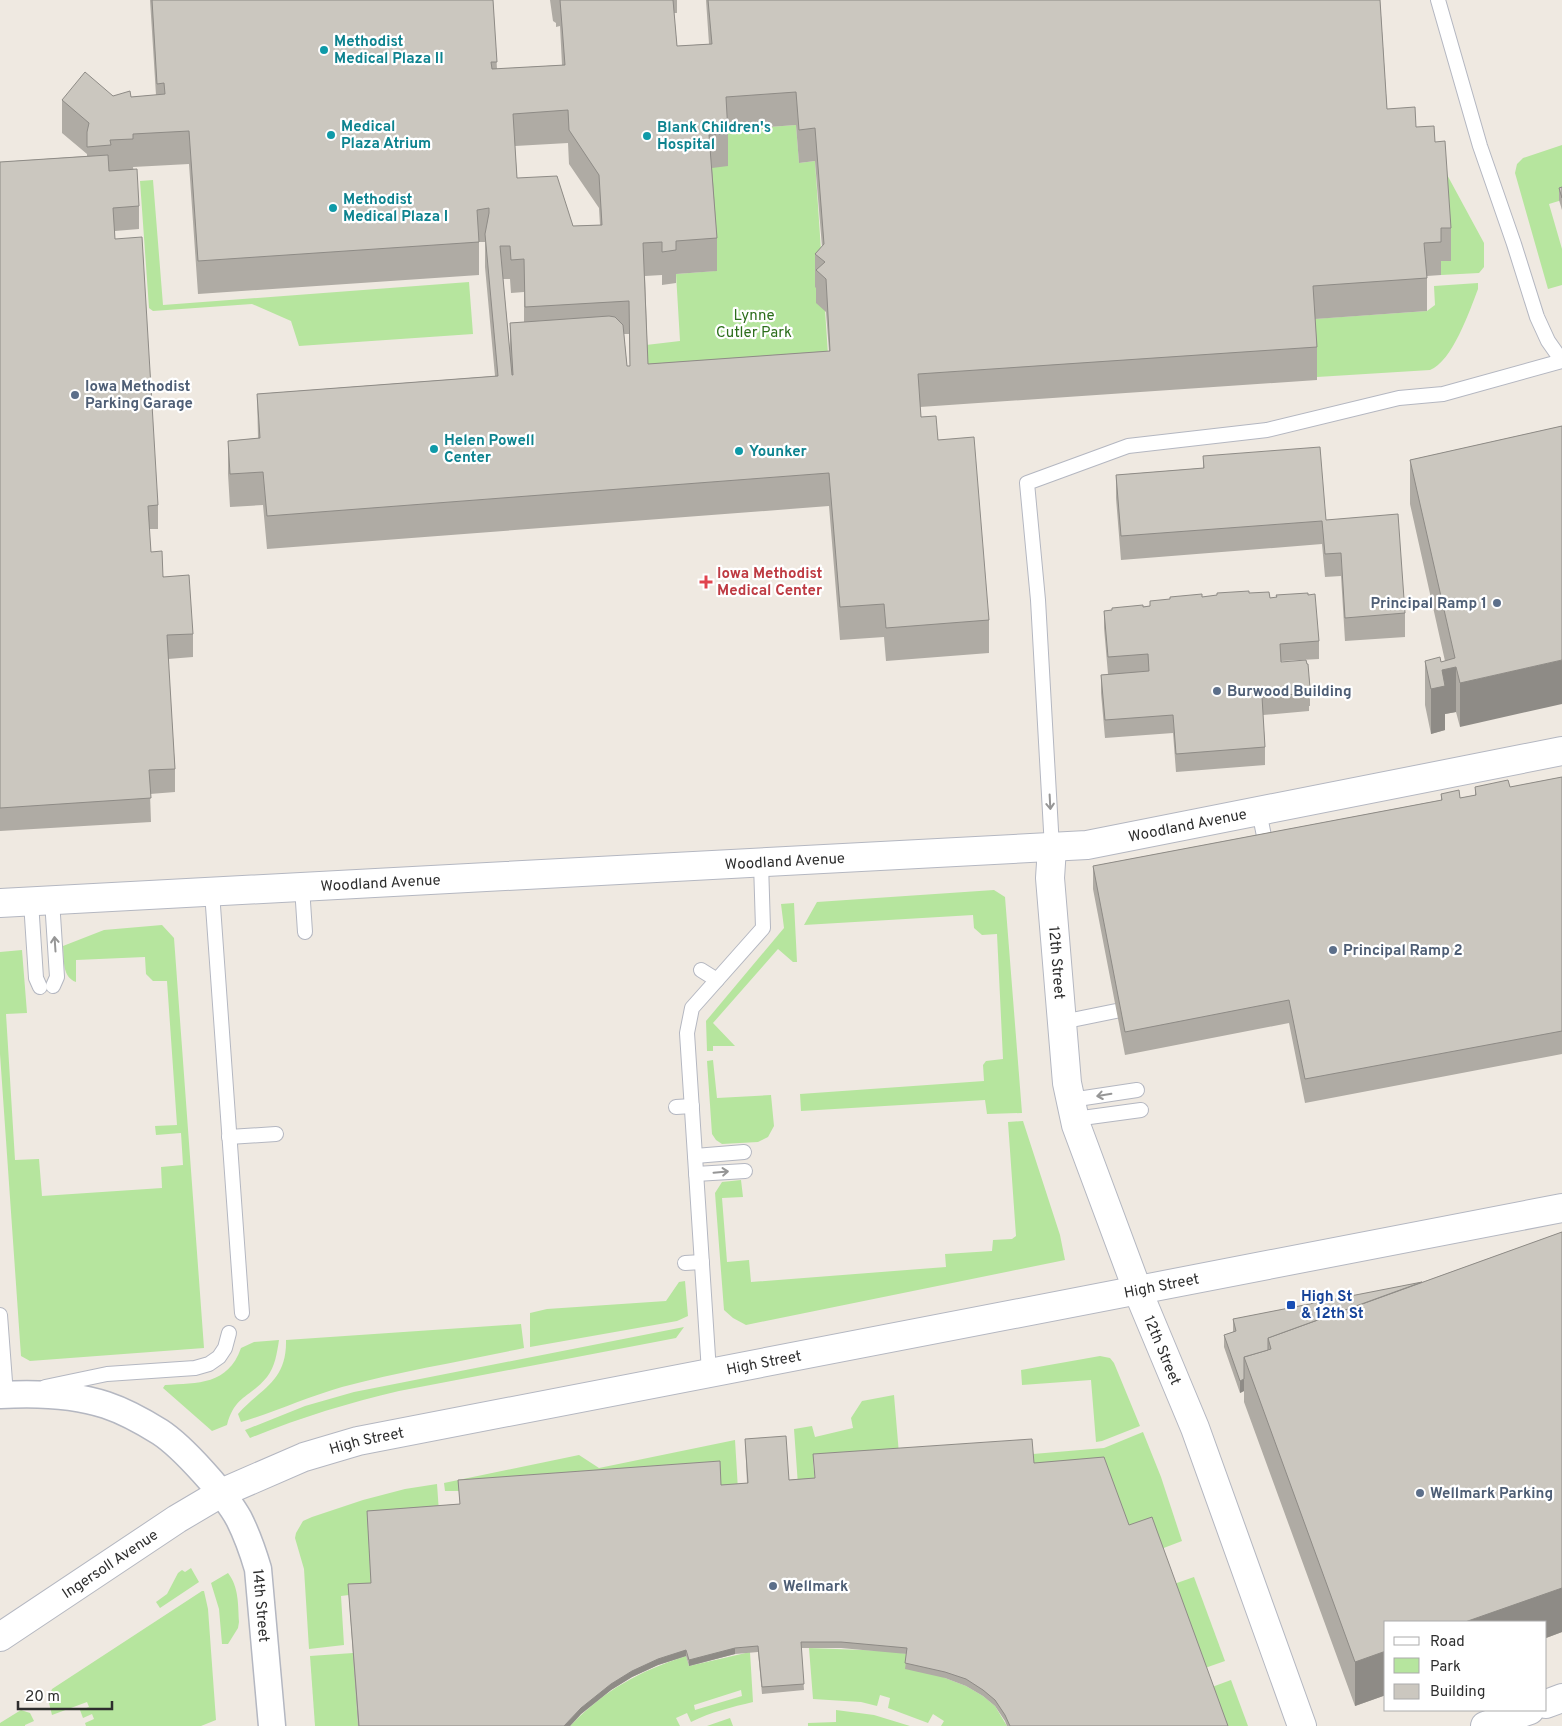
<svg xmlns="http://www.w3.org/2000/svg" width="1562" height="1726" font-family="Overpass,sans-serif">
  <style>
    .green { fill: #b6e59e; fill-rule: evenodd }
    .lines { fill: none; stroke-linecap: round; stroke-linejoin: round }
    .lane-casing { stroke: #b4b7c1; stroke-width: 16 }
    .street-casing { stroke: #b4b7c1; stroke-width: 29 }
    .secondary-casing { stroke: #b4b7c1; stroke-width: 30 }
    .lane { stroke: #fff; stroke-width: 14 }
    .street { stroke: #fff; stroke-width: 26 }
    .secondary { stroke: #fff; stroke-width: 28 }
    .wall { fill: #afaba4; fill-rule: evenodd }
    .shaded-wall { fill: #8e8b86 }
    .building { fill: #cbc7bf; stroke: #8e8b86; fill-rule: evenodd }
    .oneway { stroke: #969696 }
    .culture-dot { fill: #0f9aa8; stroke: #fff; stroke-width: 2 }
    .service-dot { fill: #5c6f8a; stroke: #fff; stroke-width: 2 }
    .health-dot { fill: #e0444e; stroke: #fff; stroke-width: 2 }
    .transit-dot { fill: #1a4fb4; stroke: #fff; stroke-width: 2 }
    .labels { text-anchor: middle; stroke-width: 4.5; stroke-linejoin: round; paint-order: stroke }
    .culture-label { font-size: 15px; font-weight: bold; fill: #0d838f; stroke: #fff; text-anchor: start }
    .park-label { font-size: 15px; fill: #2c6e1b; stroke: #fff }
    .service-label { font-size: 15px; font-weight: bold; fill: #4e5e75; stroke: #fff; text-anchor: start }
    .health-label { font-size: 15px; font-weight: bold; fill: #be3a42; stroke: #fff; text-anchor: start }
    .street-label { font-size: 15px; fill: #2e2e2e; stroke: #fff }
    .transit-label { font-size: 15px; font-weight: bold; fill: #164399; stroke: #fff; text-anchor: start }
  </style>
  <rect width="100%" height="100%" fill="#efe9e1"/>
  <g class="green">
    <polygon points="796,125 799,163 815,161 830,384 648,397 646,345 680,341 676,274 715,271 709,168 726,130"/>
    <polygon points="1425,134 1484,243 1484,267 1479,273 1441,275 1441,261 1451,260"/>
    <polygon points="1562,145 1562,200 1549,204 1562,249 1562,285 1548,289 1515,173 1517,164 1523,158"/>
    <polygon points="153,180 163,305 469,282 473,334 299,346 291,321 252,304 153,311 149,308 140,181"/>
    <path d="M1478 283V289C1470 310 1452 362 1430 370L1317 377 1313 319 1427 311 1435 305 1434 286Z"/>
    <polygon points="994,890 1005,897 1022,1113 987,1114 985,1100 801,1111 800,1094 984,1081 983,1065 986,1061 1003,1059 997,934 982,935 974,928 973,915 804,925 817,902"/>
    <polygon points="794,903 797,962 793,962 778,949 713,1023 735,1046 713,1046 713,1051 707,1051 706,1021 784,928 781,904"/>
    <path d="M162 925 174 938 204 1348 30 1361 21 1356 0 1054V952L22 950 27 1013 6 1014 15 1160 39 1159 42 1196 162 1188 161 1167 183 1165 181 1133 156 1135 155 1126 177 1125 167 981H153L146 974 145 957 76 960V982C62 977 64 960 63 946L104 930Z"/>
    <polygon points="713,1060 717,1098 771,1095 774,1126 768,1137 758,1142 722,1144 716,1140 712,1134 707,1061"/>
    <polygon points="1023,1121 1060,1235 1065,1260 746,1325 733,1318 724,1310 715,1193 722,1182 741,1180 743,1197 722,1198 727,1262 749,1260 751,1282 946,1267 945,1254 992,1251 993,1240 1012,1239 1016,1236 1008,1122"/>
    <polygon points="685,1281 688,1316 677,1321 530,1347 530,1313 547,1309 666,1301 679,1282"/>
    <path d="M521 1324 524 1348C463 1361 402 1371 342 1387 307 1397 275 1412 241 1422L238 1414C261 1388 287 1382 286 1340Z"/>
    <path d="M684 1327 676 1338 399 1391C348 1403 299 1418 250 1438L245 1430 305 1406 354 1392Z"/>
    <path d="M279 1340C277 1353 275 1367 267 1377 250 1398 235 1395 227 1425L212 1431 163 1388 165 1385C198 1383 228 1385 241 1348L254 1342Z"/>
    <polygon points="1100,1356 1110,1358 1114,1363 1140,1426 1102,1441 1096,1442 1091,1380 1022,1385 1021,1370"/>
    <polygon points="894,1395 899,1454 813,1460 815,1484 798,1485 794,1429 812,1426 815,1437 853,1428 851,1418 862,1401"/>
    <polygon points="1143,1432 1161,1477 1182,1541 1161,1549 1129,1532 1034,1469 1033,1454 1104,1448"/>
    <polygon points="735,1440 738,1490 445,1491 444,1483 579,1455 599,1468"/>
    <polygon points="437,1484 439,1512 371,1589 349,1590 349,1595 341,1596 344,1645 309,1649 304,1569 295,1538 296,1533 303,1521 312,1517 363,1500 405,1489"/>
    <polygon points="191,1568 199,1582 160,1608 156,1602 167,1594 178,1573 182,1570 185,1572"/>
    <path d="M228 1573C239 1587 238 1605 239 1622L238 1628 228 1644H222L219 1609 211 1583Z"/>
    <polygon points="1194,1577 1225,1661 1205,1668 1174,1584"/>
    <polygon points="202,1591 204,1591 208,1609 216,1720 201,1726 86,1726 85,1723 94,1719 92,1714 83,1718 80,1710 89,1707 87,1702 52,1715 48,1699 52,1689"/>
    <polygon points="809,1648 889,1651 907,1654 945,1678 966,1686 983,1696 995,1706 1007,1726 941,1726 944,1721 933,1714 928,1723 888,1708 890,1698 880,1695 877,1706 861,1702 813,1699"/>
    <path d="M750 1652 753 1702C732 1707 711 1712 691 1722L687 1713 676 1718 680 1726H570C606 1689 638 1672 686 1656L689 1666ZM741 1690 742 1696 695 1710 694 1705Z"/>
    <polygon points="353,1653 358,1726 315,1726 310,1656"/>
    <polygon points="1231,1680 1248,1726 1226,1726 1212,1687"/>
    <polygon points="21,1710 30,1713 34,1721 25,1725 25,1726 0,1726 0,1723"/>
    <polygon points="836,1710 874,1715 910,1726 808,1726 808,1723 836,1722"/>
    <polygon points="730,1718 733,1726 707,1726"/>
  </g>
  <g class="lines">
    <g class="lane-casing">
      <g id="lane">
        <polyline points="1438,0 1480,146 1514,244 1537,317 1548,341 1562,361"/>
        <polyline points="1259,811 1267,851"/>
        <polyline points="1052,848 1038,600 1027,483 1128,446 1267,430 1399,398 1443,394 1562,361"/>
        <polyline points="302,887 305,932"/>
        <polyline points="212,892 242,1313"/>
        <polyline points="52,900 57,977 53,986"/>
        <polyline points="31,902 36,978 40,987"/>
        <polyline points="701,970 717,980"/>
        <polyline points="1062,1022 1116,1011"/>
        <polyline points="1071,1100 1137,1090"/>
        <polyline points="676,1107 692,1106"/>
        <polyline points="1075,1119 1141,1110"/>
        <polyline points="229,1137 276,1134"/>
        <polyline points="695,1156 744,1152"/>
        <polyline points="696,1174 745,1171"/>
        <polyline points="685,1263 702,1262"/>
        <polyline points="0,1315 6,1395 9,1394"/>
        <polyline points="709,1372 687,1033 692,1008 763,928 761,863"/>
        <polyline points="45,1387 107,1374 195,1368 209,1364 219,1357 225,1348 229,1333"/>
      </g>
    </g>
    <g class="street-casing">
      <g id="street">
        <path id="s1" d="M0 1395C34 1393 73 1394 106 1405 124 1411 144 1422 160 1432 183 1447 226 1495 239 1519 247 1535 253 1552 258 1569L272 1726"/>
      </g>
    </g>
    <g class="secondary-casing">
      <g id="secondary">
        <path id="s2" d="M1052 848 1050 878 1067 1083 1076 1125 1137 1289 1195 1428 1302 1726"/>
        <path id="s3" d="M0 903 1087 845 1562 751"/>
        <path id="s4" d="M0 1637 177 1519 221 1493 304 1457 358 1441 1562 1208"/>
        <polyline points="1546,1704 1562,1698"/>
        <polyline points="1485,1726 1530,1710"/>
      </g>
    </g>
    <use href="#lane" class="lane"/>
    <use href="#street" class="street"/>
    <use href="#secondary" class="secondary"/>
  </g>
  <g class="wall">
    <path d="M150 0H493L497 69 562 65 560 26 556 27V23L553 21 550 0H677V13H674L677 46 709 44 706 0H1380L1387 109 1416 127 1435 142 1451 228V261H1441V275L1427 276V311L1315 319 1317 347V380L920 407 921 417 938 440 989 620V653L886 661 884 637 840 640 829 506 267 549 263 505 230 507 228 474V441L258 438 257 394 495 376 485 267V242H479V275L198 294 189 164 133 167 139 206V229L115 231V239L158 505V529H149L151 552 193 634V657L168 659 175 769V792L150 794 151 822 0 831V162L87 156V154L62 133V100L113 96 131 97 156 95ZM796 125 799 163 815 161 822 247 815 254V287L816 288V303L826 312 829 351 648 364 645 276 662 275V285L676 283V274L717 271V238L712 168 728 166V130ZM568 143 569 164 599 208 600 225 573 226 517 178 515 146ZM503 279H510L511 293 524 292V322L510 323V352ZM624 334H629L630 366H627Z"/>
    <polygon points="1562,187 1562,210 1559,200 1559,188"/>
    <polygon points="1562,426 1460,727 1456,712 1445,714 1445,730 1431,734 1425,705 1425,661 1441,662 1445,661 1410,504 1410,460"/>
    <polygon points="1203,456 1326,520 1405,613 1405,637 1345,641 1341,576 1325,577 1322,544 1121,560 1116,498 1116,475 1203,468"/>
    <polygon points="1249,593 1270,598 1276,597 1276,595 1319,641 1319,659 1281,661 1310,688 1310,706 1309,706 1309,711 1263,715 1265,747 1265,765 1176,772 1173,733 1105,738 1101,693 1101,675 1108,674 1104,628 1104,611 1150,606 1202,597"/>
    <polygon points="1562,777 1562,1054 1305,1103 1289,1023 1125,1055 1093,889 1093,866 1441,800 1441,794 1460,798 1475,795 1475,787 1510,787"/>
    <polygon points="1562,1232 1562,1632 1546,1638 1386,1622 1386,1695 1355,1706 1244,1402 1244,1391 1240,1393 1224,1347 1224,1335 1233,1332 1233,1319 1423,1282"/>
    <polygon points="745,1439 789,1480 815,1478 813,1454 1034,1463 1129,1525 1228,1726 1007,1726 1005,1721 995,1706 983,1696 966,1686 945,1678 905,1669 907,1654 841,1648 801,1648 804,1690 762,1694 758,1652 735,1654 689,1666 686,1656 658,1665 632,1677 611,1690 581,1714 570,1726 358,1726 348,1584 371,1583 367,1511 460,1504 458,1480 721,1485 747,1483"/>
  </g>
  <g class="shaded-wall">
    <polygon points="1562,660 1562,704 1460,727 1460,683"/>
    <polygon points="1456,667 1456,712 1445,714 1445,730 1431,734 1431,689 1442,670"/>
    <polygon points="1244,1379 1244,1391 1240,1393 1240,1381"/>
    <polygon points="1562,1588 1562,1632 1546,1638 1546,1622 1465,1622"/>
    <polygon points="735,1648 735,1654 689,1666 689,1660"/>
    <polygon points="686,1650 686,1656 658,1665 632,1677 611,1690 581,1714 570,1726 564,1726 581,1708 611,1684 632,1671 658,1659"/>
    <polygon points="1386,1651 1386,1695 1355,1706 1355,1662"/>
  </g>
  <g class="building">
    <path d="M152 0H493L497 62H491L492 69 565 65 560 0H673L677 46 712 44 708 0H1380L1387 109 1415 107 1416 127 1434 126 1435 142 1445 141 1451 228H1441V242L1424 243 1427 278 1313 286 1317 347 918 374 921 417 936 416 938 440 974 437 989 620 886 628 884 604 840 607 829 473 267 516 263 472 230 474 228 441 260 438 257 394 498 376 485 234 489 213V208L477 210 479 242 198 261 189 131 133 134V139L110 140 111 145 87 147V132L89 123 62 100 85 72 113 96 130 91 131 97 165 94 164 83 157 84ZM796 92 799 130 815 128 824 244 815 254 825 262 816 270 826 279 830 351 648 364 643 243 662 242V252L676 250V241L717 238 709 135 728 133 726 97ZM568 110 569 130 599 175 602 225 573 226 557 176 517 178 513 114ZM500 246H510L511 260 524 259 525 307 629 301 630 366H627L623 325 615 317 609 316 510 323 513 375H512Z"/>
    <polygon points="108,155 109,171 137,169 139,206 113,208 115,239 142,237 158,505 148,506 151,552 162,551 163,577 189,575 193,634 167,635 175,769 149,770 151,798 0,808 0,162"/>
    <polygon points="1562,187 1562,198 1559,188"/>
    <polygon points="1562,426 1562,660 1460,683 1456,667 1442,670 1445,686 1431,689 1425,661 1440,657 1441,662 1455,658 1410,460"/>
    <polygon points="1320,447 1326,520 1398,514 1405,613 1345,618 1341,553 1325,554 1322,521 1121,536 1116,475 1204,468 1203,456"/>
    <polygon points="1249,591 1249,593 1269,592 1270,598 1277,597 1276,595 1308,593 1308,595 1315,594 1319,641 1280,644 1281,662 1306,660 1307,664 1308,664 1310,688 1309,689 1309,693 1262,697 1265,747 1176,754 1173,715 1105,720 1101,675 1149,671 1148,654 1108,657 1104,611 1112,610 1112,608 1143,605 1143,607 1150,606 1150,601 1170,599 1170,597 1202,594 1202,597 1217,595 1217,593"/>
    <polygon points="1562,777 1562,1031 1305,1079 1289,1000 1125,1032 1093,866 1442,800 1441,794 1459,790 1460,798 1476,795 1475,787 1508,780 1510,787"/>
    <polygon points="1562,1232 1562,1588 1465,1622 1386,1622 1386,1651 1355,1662 1244,1357 1271,1349 1268,1338"/>
    <polygon points="1422,1282 1268,1338 1268,1350 1244,1357 1244,1379 1240,1381 1224,1335 1236,1331 1233,1319"/>
    <polygon points="786,1436 789,1480 815,1478 813,1454 1032,1439 1034,1463 1104,1457 1129,1525 1152,1517 1228,1726 1010,1726 1005,1715 995,1700 983,1690 966,1679 945,1672 905,1663 907,1648 841,1642 801,1642 804,1684 762,1687 758,1646 735,1648 689,1660 686,1650 658,1659 632,1671 611,1684 581,1708 564,1726 359,1726 348,1584 371,1583 367,1511 460,1504 458,1480 720,1461 721,1485 748,1483 745,1439"/>
  </g>
  <defs><path id="oneway-shaft" d="M-6 0H5M1.5-3L5.5 0L1.5 3" fill="none" stroke-width="1.6" stroke-linecap="round" stroke-linejoin="round" transform="scale(1.25)"/></defs>
  <g class="oneway">
    <use href="#oneway-shaft" transform="translate(1050 802) rotate(87)"/>
    <use href="#oneway-shaft" transform="translate(55 944) rotate(-94)"/>
    <use href="#oneway-shaft" transform="translate(1104 1095) rotate(171)"/>
    <use href="#oneway-shaft" transform="translate(721 1172) rotate(-5)"/>
  </g>
  <g class="culture-dot">
    <circle cx="324" cy="50" r="5"/>
    <circle cx="331" cy="135" r="5"/>
    <circle cx="647" cy="136" r="5"/>
    <circle cx="333" cy="208" r="5"/>
    <circle cx="434" cy="449" r="5"/>
    <circle cx="739" cy="451" r="5"/>
  </g>
  <g class="service-dot">
    <circle cx="75" cy="395" r="5"/>
    <circle cx="1497" cy="603" r="5"/>
    <circle cx="1217" cy="691" r="5"/>
    <circle cx="1333" cy="950" r="5"/>
    <circle cx="1420" cy="1493" r="5"/>
    <circle cx="773" cy="1586" r="5"/>
  </g>
  <path class="health-dot" d="M703.5 574.5h5v5h5v5h-5v5h-5v-5h-5v-5h5z"/>
  <rect class="transit-dot" x="1286" y="1300" width="10" height="10" rx="2.5"/>
  <g class="labels">
    <g class="culture-label">
      <text x="334" y="46">Methodist<tspan x="334" dy="17">Medical Plaza II</tspan></text>
      <text x="341" y="131">Medical<tspan x="341" dy="17">Plaza Atrium</tspan></text>
      <text x="657" y="132">Blank Children's<tspan x="657" dy="17">Hospital</tspan></text>
      <text x="343" y="204">Methodist<tspan x="343" dy="17">Medical Plaza I</tspan></text>
      <text x="444" y="445">Helen Powell<tspan x="444" dy="17">Center</tspan></text>
      <text x="749" y="456">Younker</text>
    </g>
    <g class="park-label">
      <text x="754" y="320">Lynne<tspan x="754" dy="17">Cutler Park</tspan></text>
    </g>
    <g class="service-label">
      <text x="85" y="391">Iowa Methodist<tspan x="85" dy="17">Parking Garage</tspan></text>
      <text x="1487" y="608" text-anchor="end">Principal Ramp 1</text>
      <text x="1227" y="696">Burwood Building</text>
      <text x="1343" y="955">Principal Ramp 2</text>
      <text x="1430" y="1498">Wellmark Parking</text>
      <text x="783" y="1591">Wellmark</text>
    </g>
    <g class="health-label">
      <text x="717" y="578">Iowa Methodist<tspan x="717" dy="17">Medical Center</tspan></text>
    </g>
    <g class="street-label">
      <text dy="5" stroke="none"><textPath href="#s3" startOffset="1191">Woodland Avenue</textPath></text>
      <text dy="5" stroke="none"><textPath href="#s3" startOffset="786">Woodland Avenue</textPath></text>
      <text dy="5" stroke="none"><textPath href="#s3" startOffset="381">Woodland Avenue</textPath></text>
      <text dy="5" stroke="none"><textPath href="#s2" startOffset="115">12th Street</textPath></text>
      <text dy="5" stroke="none"><textPath href="#s4" startOffset="1229">High Street</textPath></text>
      <text dy="5" stroke="none"><textPath href="#s2" startOffset="520">12th Street</textPath></text>
      <text dy="5" stroke="none"><textPath href="#s4" startOffset="824">High Street</textPath></text>
      <text dy="5" stroke="none"><textPath href="#s4" startOffset="419">High Street</textPath></text>
      <text dy="5" stroke="none"><textPath href="#s4" startOffset="132">Ingersoll Avenue</textPath></text>
      <text dy="5" stroke="none"><textPath href="#s1" startOffset="376">14th Street</textPath></text>
    </g>
    <g class="transit-label">
      <text x="1301" y="1301">High St<tspan x="1301" dy="17">&amp; 12th St</tspan></text>
    </g>
  </g>
  <rect x="1384" y="1621" width="162" height="90" fill="#ffffff" stroke="#ababab"/>
  <rect x="1394" y="1637" width="25" height="8" fill="#ffffff" stroke="#ababab"/>
  <text x="1430" y="1646" font-size="15" fill="#2e2e2e">Road</text>
  <rect x="1394" y="1658" width="25" height="15" fill="#b6e59e" stroke="#ababab"/>
  <text x="1430" y="1671" font-size="15" fill="#2e2e2e">Park</text>
  <rect x="1394" y="1684" width="25" height="15" fill="#cbc7bf" stroke="#ababab"/>
  <text x="1430" y="1696" font-size="15" fill="#2e2e2e">Building</text>
  <path d="M18 1701v8h94v-8" fill="none" stroke="#2e2e2e" stroke-width="2.5"/>
  <text x="25" y="1701" font-size="15" fill="#2e2e2e" stroke="#ffffff" stroke-width="4" paint-order="stroke">20 m</text>
</svg>
